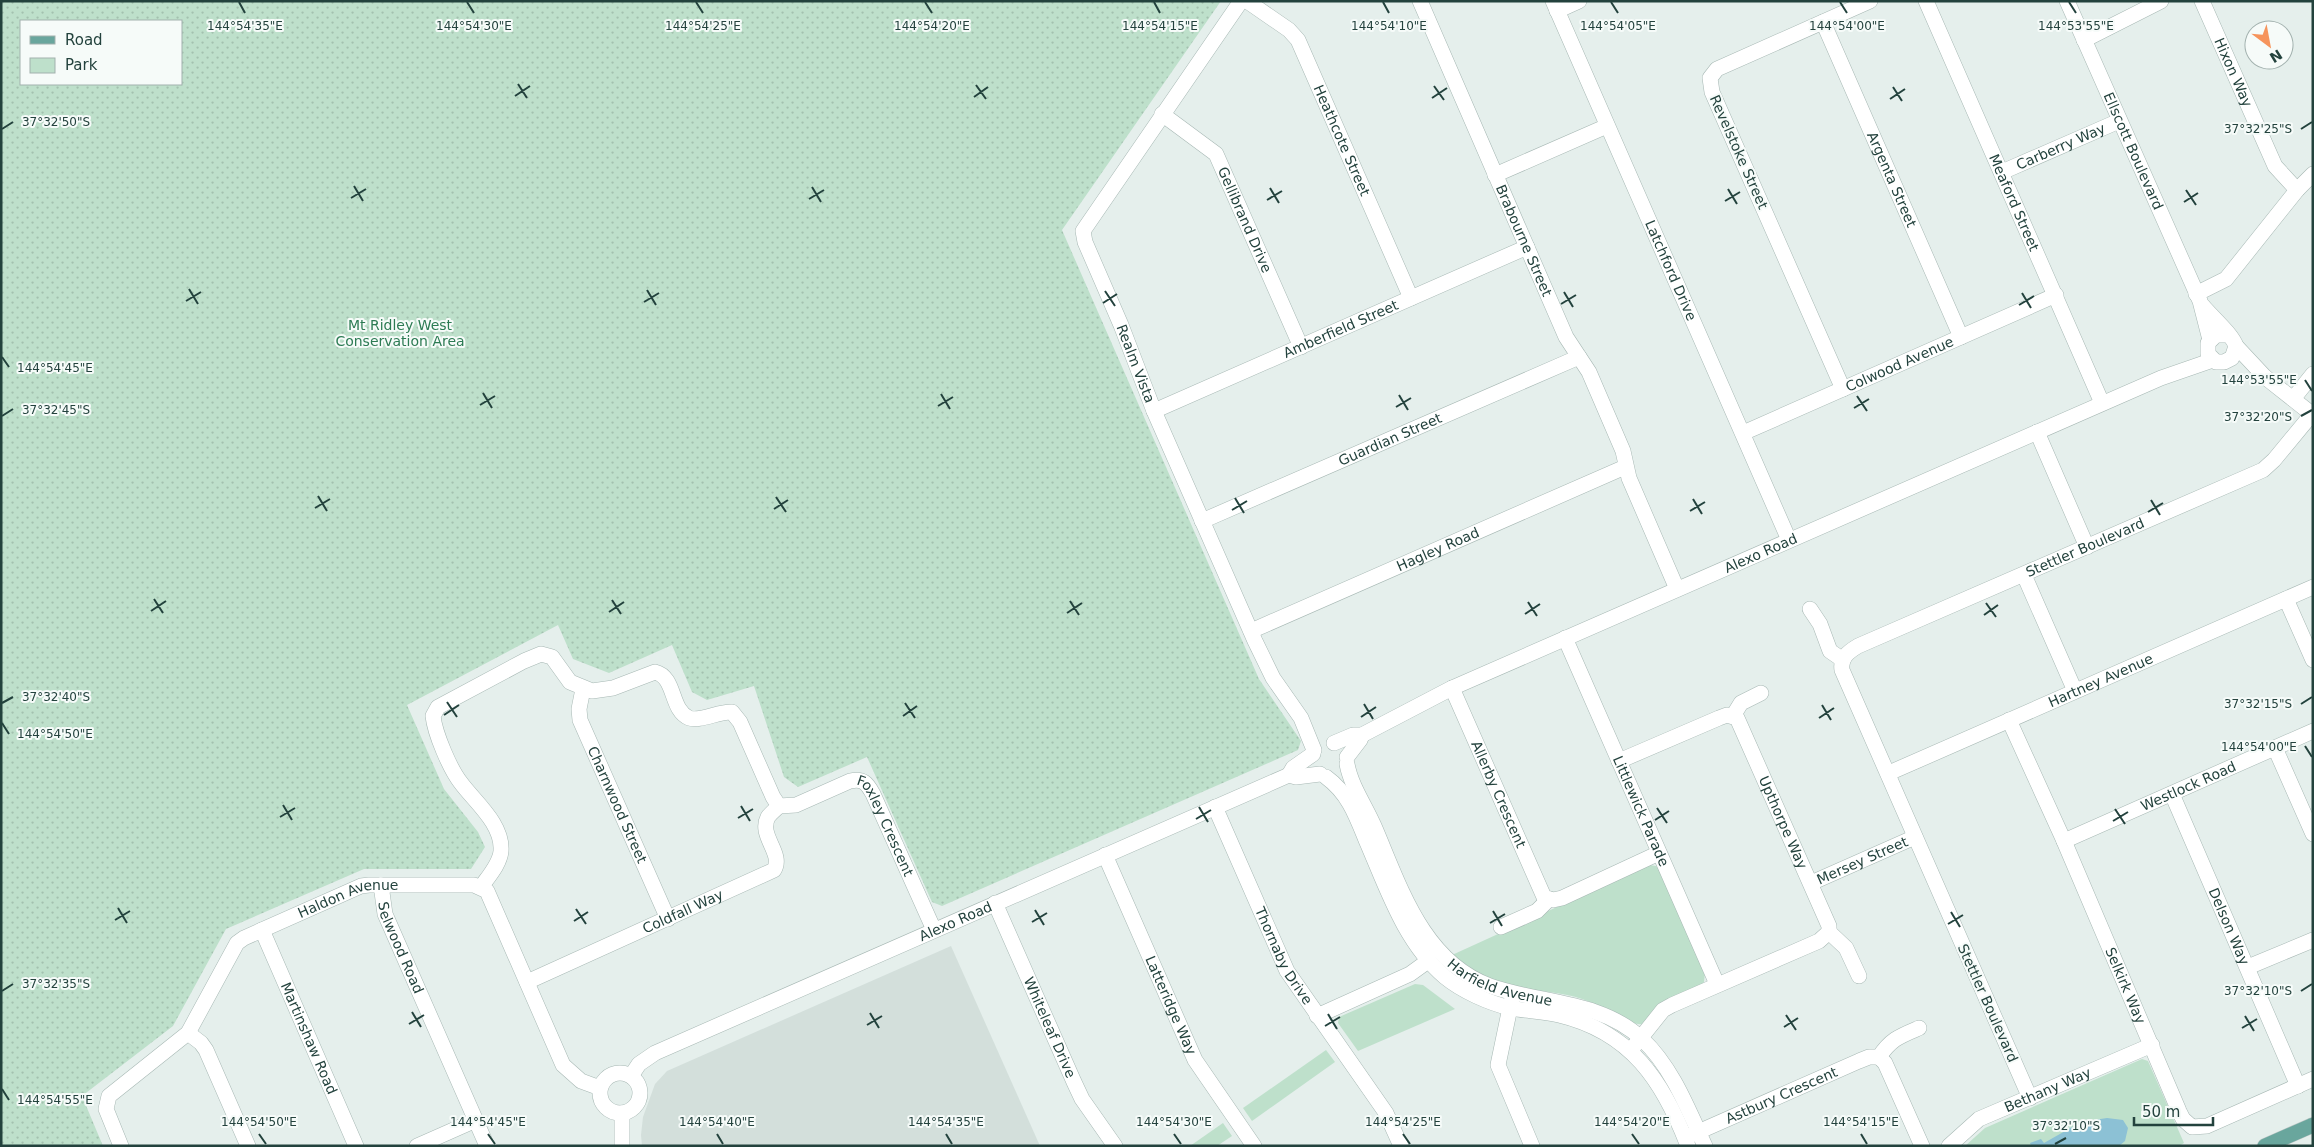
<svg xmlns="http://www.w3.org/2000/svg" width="2314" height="1147" font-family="'DejaVu Sans',sans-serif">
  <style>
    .built { fill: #d3dfdb }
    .grass { fill: url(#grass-dots); fill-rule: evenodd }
    .green { fill: #bee0cb }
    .water { fill: #8cc1d5 }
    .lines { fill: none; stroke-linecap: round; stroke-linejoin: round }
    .minor-casing { stroke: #a7b8b4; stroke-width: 16 }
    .major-casing { stroke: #c1cac9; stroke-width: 16 }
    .minor { stroke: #fff; stroke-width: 15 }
    .major { stroke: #69a69d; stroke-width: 15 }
    .ticks { fill: none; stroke: #23423d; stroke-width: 2 }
    .labels { text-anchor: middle; stroke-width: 4; stroke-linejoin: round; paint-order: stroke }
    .street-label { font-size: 14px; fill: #23423d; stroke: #f6fbf9 }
    .park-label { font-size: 14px; fill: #2c7b53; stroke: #f6fbf9 }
    .ticks-label { font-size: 12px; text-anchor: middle; fill: #23423d; stroke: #f6fbf9; stroke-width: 4; stroke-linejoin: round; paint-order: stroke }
  </style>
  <defs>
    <pattern id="grass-dots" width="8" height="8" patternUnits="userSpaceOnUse" patternTransform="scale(1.25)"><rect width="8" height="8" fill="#bee0cb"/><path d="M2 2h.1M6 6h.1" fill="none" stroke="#a3c1af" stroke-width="1.8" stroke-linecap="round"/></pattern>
  </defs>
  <rect width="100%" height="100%" fill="#e5efec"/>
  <polygon class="built" points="951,946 1040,1146 642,1146 641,1135 643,1117 655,1084 667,1071"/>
  <path class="grass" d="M1 1H1221L1062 230 1259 679 1301 741 1298 750 942 906 932 902 867 757 798 787 784 777 754 686 707 700 692 692 672 645 609 673 573 659 558 625 407 705 444 789 478 832 485 847 471 869H364L226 929 173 1026 82 1096 103 1146H1ZM21 21H181V84H21Z"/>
  <g class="green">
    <path d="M1649 865 1656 866 1661 871 1705 972 1704 982 1699 987 1642 1024C1631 1026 1602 1007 1590 1002 1560 989 1525 993 1495 981 1479 974 1466 965 1452 955Z"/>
    <polygon points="1415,984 1423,985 1455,1009 1358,1051 1338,1023 1339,1017"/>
    <polygon points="1326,1050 1335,1062 1252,1121 1243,1108"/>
    <polygon points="2142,1059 2148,1061 2184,1143 2179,1146 1965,1146 1985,1128"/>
    <polygon points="1223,1123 1232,1136 1217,1146 1190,1146"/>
  </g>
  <polygon class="water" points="2107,1118 2123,1120 2128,1128 2125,1141 2119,1146 2031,1146 2030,1143 2041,1139 2044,1143 2081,1122"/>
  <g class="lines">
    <g class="minor-casing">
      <g id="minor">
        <path id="s1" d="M1241 1 1083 231 1085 242 1121 325 1154 411 1255 641 1273 678 1301 718 1314 750"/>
        <path id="s2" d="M1247 1 1289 30 1298 40 1411 298"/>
        <path id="s3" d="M1420 1 1566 337 1589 372 1623 451 1629 478 1677 589"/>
        <path id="s4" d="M1553 1 1789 540"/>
        <path id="s5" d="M1926 1 2102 403"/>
        <path id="s6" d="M2067 1 2200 301 2210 340"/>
        <path id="s7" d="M2202 1 2275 166 2297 190"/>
        <polyline points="1557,11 1579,1"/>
        <path id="s8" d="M1823 22 1961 337"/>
        <polyline points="2084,40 2161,1"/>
        <path id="s9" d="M1162 114 1216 154 1301 347"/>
        <path id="s10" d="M2002 172 2119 121"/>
        <polyline points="1495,175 1607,126"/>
        <polyline points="2196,294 2226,279 2297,190 2313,174"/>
        <path d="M2203 306C2212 317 2232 334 2236 346L2232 358 2224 362H2216L2208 354V343L2216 335H2228"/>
        <polyline points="2236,346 2265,377 2313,415"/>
        <polyline points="1843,389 1712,92 1710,78 1717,69 1870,1"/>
        <polyline points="2293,399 2313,374"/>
        <path id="s11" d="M1154 411 1527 247"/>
        <polyline points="2037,432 2087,547"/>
        <path id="s12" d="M1743 433 2056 295"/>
        <path id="s13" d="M1202 521 1579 357"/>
        <polyline points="2024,575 2075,691"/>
        <polyline points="2286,599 2313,660"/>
        <polyline points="1810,609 1820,624 1830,651 1843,660"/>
        <path id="s14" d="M1251 631 1625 467"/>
        <path id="s15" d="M1565 638 1717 984"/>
        <path id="s16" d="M1452 688 1544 897 1553 900 1562 898 1659 853"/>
        <path id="s17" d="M583 689 579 709 580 720 668 919"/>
        <polyline points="1733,716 1741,703 1761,693"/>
        <path id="s18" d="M2009 720 2064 841 2179 1111 2183 1119 2192 1127 2207 1126 2313 1079"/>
        <path id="s19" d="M1334 743 1353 735H1362L1452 688 2161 378 2213 360"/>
        <polyline points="2275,748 2313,834"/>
        <polyline points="1347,757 1360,740 1362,735"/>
        <path id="s20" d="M1619 761 1719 718 1727 715 1737 718 1829 926V932L1819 941 1672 1005 1663 1010 1631 1050"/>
        <path id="s21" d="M1347 764C1351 786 1365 805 1374 826 1400 886 1422 961 1490 986 1541 1004 1600 1000 1642 1039 1672 1067 1688 1109 1705 1146"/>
        <path id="s22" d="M1889 773 2313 587"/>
        <polyline points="1289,775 1293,768 1313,754"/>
        <path d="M1326 777C1348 793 1356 815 1366 840 1387 888 1404 942 1445 977 1462 991 1489 1003 1510 1008 1526 1011 1543 1011 1559 1015 1631 1032 1663 1081 1688 1146"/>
        <path id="s23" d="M2172 794 2298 1086"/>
        <path id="s24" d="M1215 807 1287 971 1386 1113 1401 1146"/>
        <path id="s25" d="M2064 841 2313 731"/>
        <path id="s26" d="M1105 855 1195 1060 1254 1146"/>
        <path id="s27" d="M1811 883 1915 837"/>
        <path id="s28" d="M381 885 385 914 487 1146"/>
        <path id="s29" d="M481 887C488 877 500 864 501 851 503 824 475 802 461 783 450 769 435 734 433 716L438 707 524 661 541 654 552 657 570 682 592 691 613 688 655 672C676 677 670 710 689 718 699 722 720 711 732 712L740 722 773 797 779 806 796 805 850 781C863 778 867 783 873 794L934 930"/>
        <path id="s30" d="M995 903 1074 1082 1082 1099 1115 1146"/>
        <polyline points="1501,927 1537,911 1549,899"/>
        <path id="s31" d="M262 930 356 1146"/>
        <polyline points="1829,932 1846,948 1859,976"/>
        <polyline points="2248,967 2313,940"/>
        <path id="s32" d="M527 982 774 870C784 853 758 836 768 817 771 813 776 809 779 806"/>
        <polyline points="1512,998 1498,1065 1532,1146"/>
        <polyline points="1317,1016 1410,974 1428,961"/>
        <polyline points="188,1033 201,1043 206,1050 248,1146"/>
        <polyline points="1879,1057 1885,1063 1922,1146"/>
        <circle cx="620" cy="1093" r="20"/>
        <path id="s33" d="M631 1076 639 1064 655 1053 1289 775 1296 777 1320 774"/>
        <path id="s34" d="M2030 1098 1842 670C1840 658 1848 652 1858 646L2263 470 2274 460 2312 414"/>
        <polyline points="622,1113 622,1146"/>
        <path id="s35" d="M1689 1136 1859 1061 1869 1057H1879C1891 1039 1900 1036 1919 1028"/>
        <path id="s36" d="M121 1146 106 1109 109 1096 188 1033 237 943 244 938 361 886 369 885H474L487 891 563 1065 581 1081 600 1088"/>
        <polyline points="417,1146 476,1120"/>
        <path id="s37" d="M1949 1146 1979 1119 2152 1045"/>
      </g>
    </g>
    <g class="major-casing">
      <polyline id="major" points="2265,1146 2313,1125"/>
    </g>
    <use href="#minor" class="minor"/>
    <use href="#major" class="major"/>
  </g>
  <path class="ticks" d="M239 2 245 13M467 2 474 13M696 2 703 13M925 2 932 13M1154 2 1160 13M1383 2 1389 13M1611 2 1618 13M1840 2 1847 13M2069 2 2076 13M518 84 527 98M976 85 986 99M1434 86 1444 100M1893 87 1902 101M515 96 530 86M974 97 988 87M1432 98 1447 88M1890 99 1905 89M2 129 13 122M2301 129 2312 122M354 186 363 201M812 187 821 202M1270 188 1279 203M1728 189 1737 204M2186 190 2196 205M351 198 366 189M809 199 824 190M1267 200 1282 191M1725 201 1740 192M2184 202 2198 193M189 289 198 304M647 290 656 305M1105 291 1115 306M1564 292 1573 307M2022 293 2031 308M186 301 201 292M644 302 659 293M1103 303 1117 294M1561 304 1576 295M2019 305 2034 296M2 357 9 367M2305 380 2312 391M483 393 492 408M941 394 950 409M1399 395 1408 410M1857 396 1867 411M480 405 495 396M938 406 953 397M1396 407 1411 398M1854 408 1869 399M2 416 13 409M2301 416 2312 410M318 496 327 511M776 497 786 512M1235 498 1244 513M1693 499 1702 514M2151 500 2160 515M315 508 330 499M774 509 788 500M1232 510 1247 501M1690 511 1705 502M2148 512 2163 503M154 599 163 613M612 600 621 614M1070 601 1079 615M1528 602 1537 616M1986 603 1996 617M151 611 166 601M609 612 624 602M1067 613 1082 603M1525 614 1540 604M1984 615 1998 605M447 702 457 717M2 703 13 697M905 703 915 718M1364 704 1373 719M2301 704 2312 697M1822 705 1831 720M444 715 459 705M903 716 917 706M1361 717 1376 707M1819 718 1834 708M2 723 9 734M2305 746 2312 757M283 805 292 820M741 806 750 821M1199 807 1208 822M1657 808 1667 823M2115 809 2125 824M280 817 295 808M738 818 753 809M1196 819 1211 810M1655 820 1669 811M2113 821 2128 812M118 908 127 923M576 909 586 924M1035 910 1044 925M1493 911 1502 926M1951 912 1960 927M115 920 130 911M574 921 588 912M1032 922 1047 913M1490 923 1505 914M1948 924 1963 915M2 991 13 984M2301 991 2312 984M412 1012 421 1027M870 1013 879 1028M1328 1014 1337 1029M1786 1015 1796 1030M2245 1016 2254 1031M409 1024 424 1015M867 1025 882 1016M1325 1026 1340 1017M1784 1027 1798 1018M2242 1028 2257 1019M2 1089 9 1100M259 1134 266 1144M488 1134 495 1144M717 1134 723 1144M946 1134 952 1144M1174 1134 1181 1144M1403 1134 1410 1144M1632 1134 1639 1144M1861 1134 1867 1144M2055 1144 2066 1138"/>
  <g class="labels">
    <g class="street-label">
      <text dy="5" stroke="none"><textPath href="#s7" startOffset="78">Hixon Way</textPath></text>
      <text dy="5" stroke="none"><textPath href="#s2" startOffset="174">Heathcote Street</textPath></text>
      <text dy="5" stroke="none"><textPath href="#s10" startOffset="64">Carberry Way</textPath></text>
      <text dy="5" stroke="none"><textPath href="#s6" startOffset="164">Ellscott Boulevard</textPath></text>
      <text transform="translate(1739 152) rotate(66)" y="5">Revelstoke Street</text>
      <text dy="5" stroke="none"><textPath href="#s8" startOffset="172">Argenta Street</textPath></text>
      <text dy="5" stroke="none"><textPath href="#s5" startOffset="220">Meaford Street</textPath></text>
      <text dy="5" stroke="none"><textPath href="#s9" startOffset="139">Gellibrand Drive</textPath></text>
      <text dy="5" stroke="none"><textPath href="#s3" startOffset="261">Brabourne Street</textPath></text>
      <text dy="5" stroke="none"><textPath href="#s4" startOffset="294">Latchford Drive</textPath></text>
      <text dy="5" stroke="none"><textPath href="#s11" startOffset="204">Amberfield Street</textPath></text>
      <text dy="5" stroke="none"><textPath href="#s1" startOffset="422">Realm Vista</textPath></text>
      <text dy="5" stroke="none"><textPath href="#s12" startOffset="171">Colwood Avenue</textPath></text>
      <text dy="5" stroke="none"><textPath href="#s13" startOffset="205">Guardian Street</textPath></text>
      <text dy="5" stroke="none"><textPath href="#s34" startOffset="746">Stettler Boulevard</textPath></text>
      <text dy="5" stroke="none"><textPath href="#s14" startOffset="204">Hagley Road</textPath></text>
      <text dy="5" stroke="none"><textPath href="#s19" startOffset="468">Alexo Road</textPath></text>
      <text dy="5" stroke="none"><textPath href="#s22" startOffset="231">Hartney Avenue</textPath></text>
      <text dy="5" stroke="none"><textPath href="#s25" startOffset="136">Westlock Road</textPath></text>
      <text dy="5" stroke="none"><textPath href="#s16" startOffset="116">Allerby Crescent</textPath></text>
      <text dy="5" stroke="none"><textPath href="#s17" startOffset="124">Charnwood Street</textPath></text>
      <text dy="5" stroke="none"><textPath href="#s15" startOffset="189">Littlewick Parade</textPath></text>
      <text dy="5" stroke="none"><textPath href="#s20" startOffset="242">Upthorpe Way</textPath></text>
      <text dy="5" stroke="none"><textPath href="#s29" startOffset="802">Foxley Crescent</textPath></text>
      <text dy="5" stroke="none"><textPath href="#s27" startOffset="56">Mersey Street</textPath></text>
      <text dy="5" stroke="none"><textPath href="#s36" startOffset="378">Haldon Avenue</textPath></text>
      <text dy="5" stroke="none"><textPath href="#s32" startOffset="171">Coldfall Way</textPath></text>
      <text dy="5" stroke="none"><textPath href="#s33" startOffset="362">Alexo Road</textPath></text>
      <text dy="5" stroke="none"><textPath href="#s23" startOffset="144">Delson Way</textPath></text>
      <text dy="5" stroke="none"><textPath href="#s28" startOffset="66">Selwood Road</textPath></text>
      <text dy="5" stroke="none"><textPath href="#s24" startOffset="164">Thornaby Drive</textPath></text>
      <text dy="5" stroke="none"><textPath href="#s21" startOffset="280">Harfield Avenue</textPath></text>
      <text dy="5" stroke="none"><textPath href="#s18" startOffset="290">Selkirk Way</textPath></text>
      <text transform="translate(1988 1003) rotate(66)" y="5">Stettler Boulevard</text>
      <text dy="5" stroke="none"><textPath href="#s26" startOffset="164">Latteridge Way</textPath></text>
      <text dy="5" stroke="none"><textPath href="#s30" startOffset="136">Whiteleaf Drive</textPath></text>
      <text dy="5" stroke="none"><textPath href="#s31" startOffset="118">Martinshaw Road</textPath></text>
      <text dy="5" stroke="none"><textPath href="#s37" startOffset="115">Bethany Way</textPath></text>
      <text dy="5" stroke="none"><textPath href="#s35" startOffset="101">Astbury Crescent</textPath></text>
    </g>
    <g class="park-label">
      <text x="400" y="330">Mt Ridley West<tspan x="400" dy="16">Conservation Area</tspan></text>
    </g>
  </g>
  <g class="ticks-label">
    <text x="245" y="30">144°54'35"E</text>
    <text x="474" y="30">144°54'30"E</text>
    <text x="703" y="30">144°54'25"E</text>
    <text x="932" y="30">144°54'20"E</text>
    <text x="1160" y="30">144°54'15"E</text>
    <text x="1389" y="30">144°54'10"E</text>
    <text x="1618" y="30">144°54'05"E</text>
    <text x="1847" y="30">144°54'00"E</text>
    <text x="2076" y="30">144°53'55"E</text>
    <text x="56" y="126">37°32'50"S</text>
    <text x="2258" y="133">37°32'25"S</text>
    <text x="55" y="372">144°54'45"E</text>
    <text x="2259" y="384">144°53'55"E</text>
    <text x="56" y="414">37°32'45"S</text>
    <text x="2258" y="421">37°32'20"S</text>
    <text x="56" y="701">37°32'40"S</text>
    <text x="2258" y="708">37°32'15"S</text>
    <text x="55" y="738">144°54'50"E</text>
    <text x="2259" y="751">144°54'00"E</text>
    <text x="56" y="988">37°32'35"S</text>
    <text x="2258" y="995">37°32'10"S</text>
    <text x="55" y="1104">144°54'55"E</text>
    <text x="259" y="1126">144°54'50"E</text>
    <text x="488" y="1126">144°54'45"E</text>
    <text x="717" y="1126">144°54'40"E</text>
    <text x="946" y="1126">144°54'35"E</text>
    <text x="1174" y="1126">144°54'30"E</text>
    <text x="1403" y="1126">144°54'25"E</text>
    <text x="1632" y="1126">144°54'20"E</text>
    <text x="1861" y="1126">144°54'15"E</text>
    <text x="2066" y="1130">37°32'10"S</text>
  </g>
  <rect width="2314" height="1147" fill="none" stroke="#23423d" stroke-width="5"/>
  <rect x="20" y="20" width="162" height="65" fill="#f6fbf9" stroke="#a2b1ae"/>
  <rect x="30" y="36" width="25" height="8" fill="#69a69d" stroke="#a2b1ae"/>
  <text x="65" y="45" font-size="15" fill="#23423d">Road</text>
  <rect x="30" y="58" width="25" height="15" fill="#bee0cb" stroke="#a2b1ae"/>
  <text x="65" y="70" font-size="15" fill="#23423d">Park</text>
  <g transform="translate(2269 45) rotate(148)"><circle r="24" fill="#f6fbf9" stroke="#a2b1ae"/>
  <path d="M0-4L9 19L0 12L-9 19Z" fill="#f6945c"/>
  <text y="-8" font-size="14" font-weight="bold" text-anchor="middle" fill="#23423d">N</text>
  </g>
  <path d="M2134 1117v8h79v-8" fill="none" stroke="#23423d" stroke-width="2.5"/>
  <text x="2142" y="1117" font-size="15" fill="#23423d" stroke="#f6fbf9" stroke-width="4" paint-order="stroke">50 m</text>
</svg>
